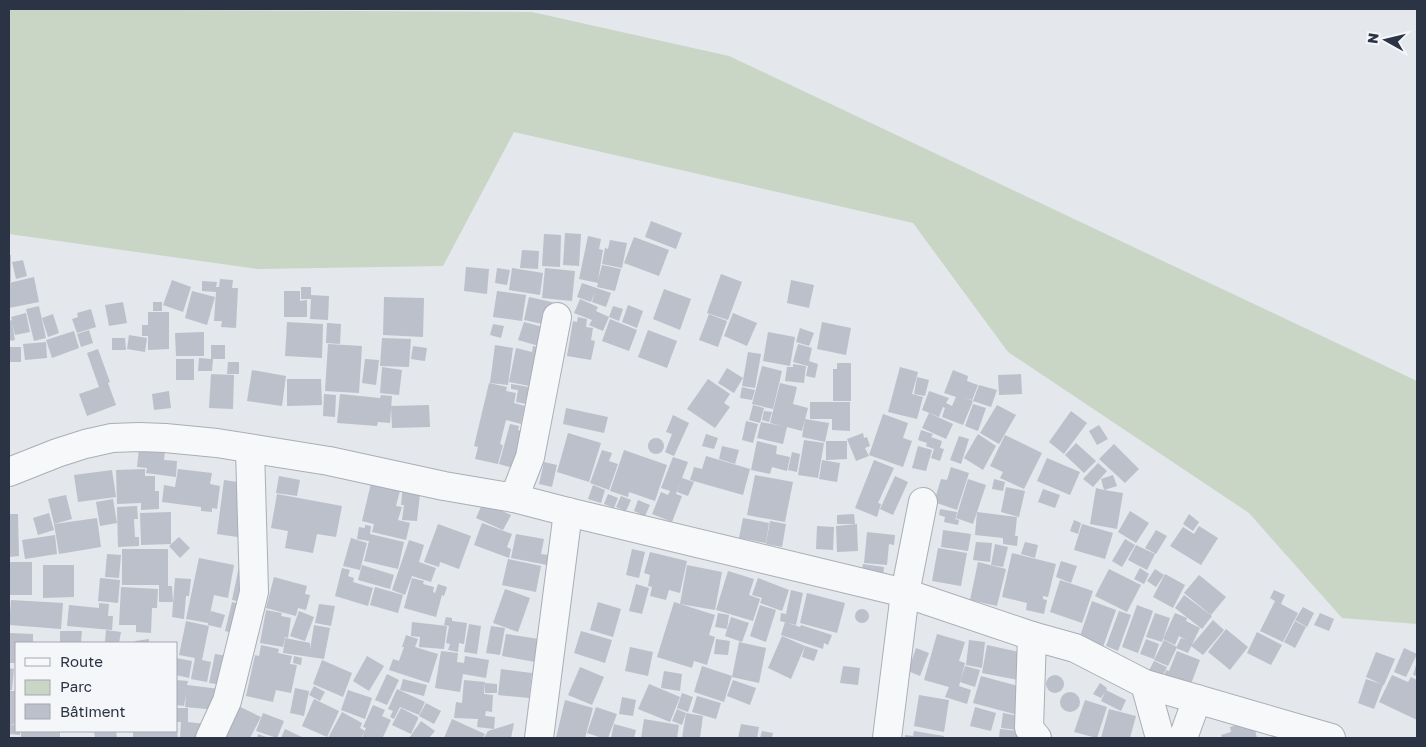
<svg xmlns="http://www.w3.org/2000/svg" width="1426" height="747" font-family="'Golos Text',sans-serif">
  <style>
    .green { fill: #c9d6c5 }
    .building { fill: #bbc0ca }
    .lines { fill: none; stroke-linecap: round; stroke-linejoin: round }
    .minor-casing { stroke: #a9aeb7; stroke-width: 30 }
    .minor { stroke: #f7f8fa; stroke-width: 28 }
  </style>
  <rect width="100%" height="100%" fill="#e4e7ec"/>
  <polygon class="green" points="9,9 532,12 729,56 1417,381 1417,624 1342,618 1249,513 1008,352 913,223 514,132 443,266 257,269 9,234"/>
  <g class="building">
    <polygon points="651,221 682,233 676,249 645,237"/>
    <polygon points="565,233 581,234 579,266 563,265"/>
    <polygon points="544,234 561,235 560,267 542,266"/>
    <polygon points="588,236 601,239 599,249 603,250 598,280 602,265 621,269 615,291 597,287 598,283 579,279"/>
    <polygon points="634,237 669,250 659,276 624,263"/>
    <polygon points="610,240 627,243 622,268 602,264 605,248 608,249"/>
    <polygon points="522,250 539,251 538,269 520,268"/>
    <rect x="9" y="255" width="2" height="27"/>
    <polygon points="23,260 27,276 16,279 12,262"/>
    <polygon points="466,267 489,269 487,294 464,291"/>
    <polygon points="497,268 510,270 507,285 495,283"/>
    <polygon points="512,268 543,273 540,295 509,290"/>
    <polygon points="545,268 575,271 572,301 542,298"/>
    <polygon points="721,274 742,282 728,320 707,313"/>
    <polygon points="34,277 39,302 9,308 9,283"/>
    <polygon points="220,279 233,280 232,288 238,288 236,328 221,327 222,321 214,321 216,292 202,291 202,281 217,282 216,287 219,287"/>
    <polygon points="172,280 191,287 183,312 163,305"/>
    <polygon points="791,280 814,285 809,308 787,303"/>
    <polygon points="582,283 611,293 606,307 592,302 595,292 591,302 577,297"/>
    <polygon points="301,287 311,287 311,295 329,296 328,320 310,319 311,299 301,299"/>
    <polygon points="664,289 691,299 680,330 653,319"/>
    <polygon points="192,291 215,297 207,325 185,318"/>
    <polygon points="284,291 300,291 300,301 307,300 307,317 284,317"/>
    <polygon points="497,291 526,295 522,321 493,317"/>
    <polygon points="384,297 424,298 423,337 383,335"/>
    <polygon points="529,297 556,303 551,326 524,320"/>
    <polygon points="580,299 598,307 596,311 609,317 613,306 623,309 619,321 609,317 603,331 589,325 592,320 574,313"/>
    <polygon points="123,302 127,323 109,326 105,305"/>
    <rect x="153" y="302" width="9" height="9"/>
    <polygon points="628,305 643,311 637,328 622,322"/>
    <polygon points="39,306 46,338 34,341 26,309"/>
    <polygon points="91,309 96,327 77,333 72,319 78,317 77,313"/>
    <polygon points="148,312 169,312 169,349 148,350 148,336 142,336 142,325 148,325"/>
    <polygon points="26,313 30,332 15,335 12,323 15,340 9,341 9,321 12,320 11,317"/>
    <polygon points="733,313 757,323 747,346 724,336"/>
    <polygon points="53,314 59,333 48,337 42,318"/>
    <polygon points="709,314 727,321 718,347 699,340"/>
    <polygon points="578,317 587,319 586,327 593,328 591,340 595,341 591,360 567,356 573,321 577,322"/>
    <polygon points="610,319 637,330 629,351 602,341"/>
    <polygon points="287,322 323,324 322,358 285,356"/>
    <polygon points="524,322 554,330 549,349 518,340"/>
    <polygon points="822,322 851,328 846,355 817,349"/>
    <polygon points="327,323 341,324 340,344 326,343"/>
    <polygon points="493,324 504,326 501,338 490,335"/>
    <polygon points="800,328 814,333 809,346 796,342"/>
    <polygon points="89,330 93,343 81,347 77,334"/>
    <polygon points="648,330 677,341 667,368 638,357"/>
    <polygon points="74,331 79,348 52,358 46,340"/>
    <polygon points="204,332 204,356 176,356 175,333"/>
    <polygon points="768,332 795,337 790,366 763,361"/>
    <polygon points="129,335 147,338 145,352 127,349"/>
    <polygon points="112,338 125,338 126,350 112,350"/>
    <polygon points="382,338 411,339 409,367 380,366"/>
    <polygon points="46,342 47,358 25,360 23,344"/>
    <polygon points="328,344 362,346 359,393 325,391"/>
    <polygon points="798,344 812,348 809,361 818,364 815,378 806,376 808,366 793,362"/>
    <polygon points="211,345 225,345 225,359 213,359 212,371 198,371 199,358 211,359"/>
    <polygon points="495,345 513,348 508,385 490,383"/>
    <polygon points="413,346 427,348 425,361 411,359"/>
    <polygon points="533,346 553,351 545,389 509,382 516,348 532,352"/>
    <rect x="9" y="347" width="12" height="15"/>
    <polygon points="98,349 110,382 108,383 116,405 87,416 79,394 99,387 87,353"/>
    <polygon points="748,352 761,354 755,388 742,386"/>
    <rect x="176" y="359" width="18" height="21"/>
    <polygon points="365,359 379,360 376,385 362,383"/>
    <polygon points="228,362 239,362 239,374 227,374"/>
    <polygon points="837,363 851,363 851,401 833,401 833,369 837,369"/>
    <polygon points="793,364 806,366 804,383 785,381 787,367 793,367"/>
    <polygon points="762,366 782,371 773,409 752,404"/>
    <polygon points="382,367 402,370 399,395 380,393"/>
    <polygon points="900,367 918,372 912,394 923,397 917,419 888,412"/>
    <polygon points="727,368 743,378 734,393 718,383"/>
    <polygon points="252,370 286,376 282,406 247,401"/>
    <polygon points="953,370 968,376 967,381 978,385 972,400 964,397 973,401 963,425 942,417 945,408 943,407 939,417 922,410 929,391 949,398 946,403 952,406 956,397 944,393"/>
    <polygon points="211,374 234,375 233,409 209,408"/>
    <polygon points="1021,374 1022,394 999,395 998,375"/>
    <polygon points="917,377 929,380 925,396 914,394"/>
    <polygon points="287,379 321,379 322,405 287,406"/>
    <polygon points="708,379 730,394 724,403 730,407 715,428 687,409"/>
    <polygon points="489,383 507,387 506,391 516,393 514,403 525,406 521,424 506,420 500,444 503,445 498,464 475,459 478,447 474,446"/>
    <polygon points="780,383 797,387 793,404 808,408 802,431 787,427 783,444 757,438 761,422 783,426 770,423"/>
    <polygon points="511,384 535,388 532,405 516,402 518,390 511,389"/>
    <polygon points="979,385 997,390 991,407 973,401"/>
    <polygon points="742,387 755,390 752,400 740,398"/>
    <polygon points="169,391 171,408 154,410 152,394"/>
    <polygon points="324,394 336,395 335,417 323,416"/>
    <polygon points="340,394 380,398 381,395 392,396 390,423 378,422 377,426 337,423"/>
    <polygon points="810,402 850,402 850,431 832,430 832,419 810,419"/>
    <polygon points="973,404 986,408 978,431 965,426"/>
    <polygon points="429,405 430,427 392,428 391,406"/>
    <polygon points="753,405 764,408 760,423 749,420"/>
    <polygon points="997,405 1016,415 999,444 980,433"/>
    <polygon points="566,408 608,417 604,433 563,424"/>
    <polygon points="764,411 772,412 769,422 762,420"/>
    <polygon points="1071,411 1087,423 1064,454 1049,442"/>
    <polygon points="929,413 953,424 946,439 922,428"/>
    <polygon points="883,414 908,423 903,438 912,441 903,467 869,455"/>
    <polygon points="673,415 689,423 674,456 665,452 672,434 666,432"/>
    <polygon points="805,419 829,423 825,442 802,437"/>
    <polygon points="746,421 758,424 753,443 742,440"/>
    <polygon points="510,424 519,426 518,430 522,431 527,472 499,464"/>
    <polygon points="1099,425 1108,439 1097,445 1089,431"/>
    <polygon points="921,430 933,434 931,437 942,441 940,448 944,449 940,461 931,458 934,449 926,446 927,443 918,440"/>
    <polygon points="568,433 601,443 589,482 557,472"/>
    <polygon points="863,433 864,438 867,437 870,446 865,448 869,456 856,461 847,439"/>
    <polygon points="706,434 718,438 714,449 702,446"/>
    <polygon points="978,434 996,446 983,470 964,458"/>
    <polygon points="1005,435 1042,453 1024,489 1000,478 1003,472 990,466"/>
    <polygon points="959,436 969,439 961,464 950,460"/>
    <circle cx="656" cy="446" r="8"/>
    <polygon points="804,440 824,443 818,478 798,475"/>
    <polygon points="757,441 777,446 776,454 790,457 787,471 772,467 770,474 751,470"/>
    <polygon points="826,441 847,441 847,459 826,460"/>
    <polygon points="1076,443 1096,461 1084,473 1065,455"/>
    <polygon points="1114,444 1139,469 1125,483 1099,459"/>
    <polygon points="722,446 739,450 735,464 719,459"/>
    <polygon points="918,446 932,450 926,471 912,468"/>
    <polygon points="139,448 165,451 164,460 177,461 176,477 146,473 147,468 137,467"/>
    <polygon points="602,450 612,453 609,461 618,464 609,490 590,483"/>
    <polygon points="624,450 667,465 655,501 629,492 628,497 610,491"/>
    <polygon points="792,452 800,454 797,472 788,470"/>
    <polygon points="706,456 750,469 743,495 690,480 694,467 702,469"/>
    <polygon points="673,457 688,462 682,478 694,482 688,496 677,492 680,482 676,494 682,496 672,522 652,514 661,492 668,495 670,491 661,488"/>
    <polygon points="1047,458 1080,472 1070,495 1037,481"/>
    <polygon points="822,460 840,463 837,482 819,479"/>
    <polygon points="874,460 894,468 878,503 881,504 877,517 855,508"/>
    <polygon points="544,462 557,465 552,487 539,484"/>
    <polygon points="1098,463 1107,471 1093,487 1083,479"/>
    <polygon points="951,467 969,473 957,510 934,502 941,479 947,480"/>
    <polygon points="145,469 145,476 155,476 155,491 159,491 159,509 141,510 141,503 117,504 116,470"/>
    <polygon points="178,469 212,473 210,484 220,486 217,509 212,508 212,512 201,511 201,507 162,502 164,485 175,487"/>
    <polygon points="112,470 116,497 78,502 74,475"/>
    <polygon points="755,475 793,482 785,522 747,515"/>
    <polygon points="1113,475 1117,486 1104,490 1123,493 1117,529 1090,524 1096,488 1104,490 1101,479"/>
    <polygon points="279,476 300,480 297,496 276,493"/>
    <polygon points="895,476 908,482 893,515 880,509"/>
    <polygon points="372,479 401,487 396,506 402,507 398,520 410,523 406,540 372,532 374,524 362,521"/>
    <polygon points="968,479 986,485 973,524 956,518"/>
    <polygon points="994,479 1005,482 1003,491 992,489"/>
    <polygon points="224,480 252,484 244,538 217,534"/>
    <polygon points="403,483 421,485 417,521 402,520 404,505 401,505"/>
    <polygon points="593,485 605,490 601,503 588,499"/>
    <polygon points="1006,487 1025,491 1019,517 1001,512"/>
    <polygon points="1043,489 1060,495 1055,508 1038,502"/>
    <polygon points="277,494 342,506 336,537 317,534 313,553 285,548 288,531 271,528"/>
    <polygon points="608,494 618,498 614,508 604,504"/>
    <polygon points="66,495 72,519 54,524 48,499"/>
    <polygon points="621,496 631,500 626,511 616,507"/>
    <polygon points="113,499 117,523 100,526 96,502"/>
    <polygon points="638,500 650,505 645,516 634,511"/>
    <polygon points="483,502 511,515 503,530 476,518"/>
    <polygon points="137,506 138,519 134,519 135,537 139,537 139,546 118,547 117,507"/>
    <polygon points="940,509 957,512 955,521 956,519 959,520 958,525 944,522 945,517 939,515"/>
    <polygon points="1130,511 1149,523 1136,543 1118,532"/>
    <polygon points="171,512 171,544 141,545 140,513"/>
    <polygon points="977,512 1017,517 1015,536 1018,536 1017,546 1003,544 1003,538 975,535"/>
    <polygon points="49,513 54,530 38,535 33,518"/>
    <polygon points="9,514 18,514 19,556 9,557"/>
    <polygon points="854,514 855,524 837,524 837,515"/>
    <polygon points="1189,514 1199,522 1193,531 1183,524"/>
    <polygon points="97,518 101,547 59,554 54,524"/>
    <polygon points="743,518 769,523 766,543 739,538"/>
    <polygon points="1074,520 1081,523 1078,534 1070,531"/>
    <polygon points="770,521 786,524 782,547 766,544"/>
    <polygon points="482,523 512,534 507,547 511,549 509,558 474,545"/>
    <polygon points="438,524 471,536 459,569 440,562 439,567 424,562"/>
    <polygon points="857,524 858,551 837,552 836,526"/>
    <polygon points="1082,524 1113,533 1105,559 1074,550"/>
    <polygon points="365,525 371,526 370,534 404,542 398,569 364,561 369,541 357,539 359,527 365,528"/>
    <polygon points="817,526 834,527 833,550 816,549"/>
    <polygon points="1199,526 1218,538 1201,565 1170,546 1183,527 1194,534"/>
    <polygon points="943,530 971,534 968,551 941,547"/>
    <polygon points="1156,530 1167,536 1156,554 1145,548"/>
    <polygon points="867,532 895,535 894,545 889,544 887,565 864,563"/>
    <polygon points="516,534 544,539 541,554 549,555 547,565 511,558"/>
    <polygon points="55,535 57,554 25,559 22,540"/>
    <polygon points="179,537 190,548 180,558 169,546"/>
    <polygon points="351,538 367,543 360,570 343,566"/>
    <polygon points="1125,539 1135,545 1122,567 1112,561"/>
    <polygon points="409,540 424,545 419,562 436,568 431,582 412,576 405,595 392,590"/>
    <polygon points="976,542 992,543 990,562 973,560"/>
    <polygon points="1025,542 1038,545 1035,558 1021,554"/>
    <polygon points="995,544 1008,547 1003,567 991,565"/>
    <polygon points="1136,545 1155,554 1147,570 1128,560"/>
    <polygon points="938,548 967,553 961,586 932,581"/>
    <polygon points="122,549 168,549 168,586 172,586 173,602 159,602 159,585 122,585"/>
    <polygon points="632,549 645,552 639,578 626,575"/>
    <polygon points="650,552 687,561 680,593 669,590 666,600 650,596 652,587 648,586 650,575 644,573"/>
    <polygon points="1012,553 1056,564 1048,597 1043,596 1043,599 1047,600 1044,614 1026,610 1027,603 1002,597"/>
    <polygon points="107,554 121,555 119,578 105,577"/>
    <polygon points="199,558 234,565 228,598 214,595 209,619 211,611 225,615 221,628 208,625 208,623 186,619"/>
    <polygon points="508,559 541,566 536,592 502,585"/>
    <polygon points="1061,561 1077,566 1071,583 1056,577"/>
    <rect x="9" y="562" width="23" height="33"/>
    <polygon points="240,562 251,604 232,600"/>
    <polygon points="978,562 1006,569 997,606 970,600"/>
    <polygon points="863,564 884,567 883,578 861,575"/>
    <polygon points="43,565 74,565 74,597 43,598"/>
    <polygon points="362,565 394,575 390,589 358,580"/>
    <polygon points="687,565 722,572 715,610 680,604"/>
    <polygon points="342,568 350,570 348,576 354,578 353,582 373,588 368,606 335,596"/>
    <polygon points="1140,568 1149,574 1144,584 1134,579"/>
    <polygon points="1109,569 1141,585 1127,612 1095,596"/>
    <polygon points="1155,569 1164,575 1156,587 1147,581"/>
    <polygon points="728,571 754,579 749,595 760,599 753,621 716,610"/>
    <polygon points="1165,574 1185,585 1173,608 1153,597"/>
    <polygon points="1199,575 1226,597 1211,615 1184,593"/>
    <polygon points="274,577 307,586 305,594 310,595 306,610 298,608 296,616 266,608"/>
    <polygon points="100,578 120,580 118,603 98,601"/>
    <polygon points="175,578 191,579 189,596 186,596 184,619 172,617"/>
    <polygon points="412,578 424,581 423,584 434,587 433,592 435,593 438,584 447,587 444,596 442,595 436,617 404,608"/>
    <polygon points="758,578 789,590 782,611 760,603 762,598 752,595"/>
    <polygon points="1060,580 1093,591 1082,623 1050,612"/>
    <polygon points="636,584 649,588 642,614 629,611"/>
    <polygon points="121,587 158,589 157,608 152,608 151,633 136,632 136,625 119,625"/>
    <polygon points="375,587 403,595 398,613 370,605"/>
    <polygon points="505,589 530,598 518,632 493,623"/>
    <polygon points="791,590 803,593 796,625 780,621 781,613 786,614"/>
    <polygon points="1274,590 1285,595 1281,604 1298,613 1283,642 1260,631 1275,601 1270,598"/>
    <polygon points="807,593 845,603 837,633 800,623"/>
    <polygon points="1184,595 1212,616 1202,629 1175,608"/>
    <polygon points="11,600 63,603 61,629 9,625"/>
    <polygon points="1092,601 1116,610 1103,647 1079,639"/>
    <polygon points="232,602 249,606 243,635 225,631"/>
    <polygon points="598,602 621,609 613,637 590,630"/>
    <polygon points="674,602 715,615 709,635 715,637 707,665 694,661 692,668 657,657"/>
    <polygon points="99,603 109,604 108,616 113,616 112,630 67,626 69,605 99,608"/>
    <polygon points="319,604 335,606 331,626 315,623"/>
    <polygon points="760,605 776,610 766,642 750,636"/>
    <polygon points="1137,605 1153,611 1138,653 1122,647"/>
    <polygon points="1303,607 1314,613 1307,627 1295,620"/>
    <circle cx="862" cy="616" r="7"/>
    <polygon points="266,610 282,613 281,616 291,618 288,638 285,637 283,647 260,643"/>
    <polygon points="299,611 314,617 305,641 290,636"/>
    <polygon points="1119,611 1131,615 1118,651 1106,646"/>
    <polygon points="718,613 729,615 727,629 715,627"/>
    <polygon points="1155,613 1170,618 1162,642 1146,637"/>
    <polygon points="1175,613 1187,618 1186,621 1200,628 1188,653 1176,648 1181,638 1186,640 1179,636 1175,645 1163,639"/>
    <polygon points="1320,613 1334,619 1329,631 1314,625"/>
    <polygon points="446,617 452,618 452,621 467,623 464,644 459,643 458,652 448,650 450,644 446,643 449,626 444,625"/>
    <polygon points="731,617 749,623 742,642 725,636"/>
    <polygon points="1213,620 1224,630 1203,655 1191,646"/>
    <polygon points="186,621 209,626 202,660 211,662 207,682 191,679 195,658 179,655"/>
    <polygon points="1295,621 1306,627 1295,648 1284,642"/>
    <polygon points="412,622 447,626 444,649 419,647 420,637 411,636"/>
    <polygon points="785,622 800,627 801,625 832,635 828,645 824,643 823,649 781,635"/>
    <polygon points="469,624 481,626 477,654 464,652"/>
    <polygon points="314,625 330,628 324,659 283,653 285,638 310,643 310,650"/>
    <polygon points="491,626 505,628 500,655 486,653"/>
    <polygon points="1226,629 1248,647 1230,670 1208,652"/>
    <polygon points="106,630 121,632 119,643 105,642"/>
    <polygon points="60,631 82,631 81,643 60,643"/>
    <polygon points="581,631 612,640 605,663 574,653"/>
    <polygon points="1257,632 1282,645 1271,665 1247,653"/>
    <polygon points="9,633 33,634 33,643 16,643 16,663 9,663"/>
    <polygon points="506,634 539,639 535,662 502,656"/>
    <polygon points="937,634 965,642 959,661 965,663 959,686 971,690 967,704 945,697 949,687 924,680"/>
    <polygon points="406,635 418,639 415,647 438,654 429,683 389,670 393,659 399,661 404,647 402,647"/>
    <polygon points="782,636 805,646 818,650 814,661 802,657 805,646 791,679 768,668"/>
    <polygon points="149,639 149,643 136,643 135,641"/>
    <polygon points="716,639 730,641 728,655 714,654"/>
    <polygon points="1146,639 1159,644 1154,659 1140,654"/>
    <polygon points="969,640 985,642 982,668 966,665"/>
    <polygon points="1164,640 1177,647 1168,666 1154,660"/>
    <polygon points="739,642 766,648 759,683 732,677"/>
    <polygon points="261,645 279,649 278,653 292,656 290,664 297,665 291,693 276,690 273,702 246,696 255,655 259,656"/>
    <polygon points="987,645 1029,654 1023,681 982,673"/>
    <polygon points="630,647 653,652 648,676 625,671"/>
    <polygon points="916,648 929,653 920,676 908,671"/>
    <polygon points="1404,648 1417,654 1406,677 1394,672"/>
    <polygon points="441,651 458,653 457,662 464,663 465,656 489,660 486,678 463,674 460,692 435,688"/>
    <polygon points="1177,651 1200,660 1188,692 1162,682 1166,670 1169,671"/>
    <polygon points="1376,652 1395,659 1384,685 1383,685 1374,709 1358,703 1366,679 1381,684 1366,677"/>
    <polygon points="215,654 233,657 227,686 209,683"/>
    <polygon points="294,656 302,658 301,665 293,663"/>
    <polygon points="367,656 384,666 369,691 353,681"/>
    <polygon points="176,658 192,661 189,678 176,675"/>
    <polygon points="322,660 352,673 343,697 313,684"/>
    <polygon points="1154,661 1167,667 1160,681 1147,674"/>
    <polygon points="1417,662 1417,676 1413,675"/>
    <polygon points="702,666 732,676 724,702 694,692"/>
    <polygon points="843,666 860,668 858,685 840,683"/>
    <polygon points="965,666 980,670 975,687 960,682"/>
    <polygon points="580,667 604,677 592,705 568,695"/>
    <polygon points="9,668 14,669 12,690 9,690"/>
    <polygon points="501,669 532,673 529,698 498,695"/>
    <polygon points="664,671 682,674 680,691 661,688"/>
    <polygon points="387,674 399,680 387,705 375,700"/>
    <polygon points="1392,675 1408,682 1411,677 1417,680 1417,720 1379,702"/>
    <circle cx="1055" cy="684" r="9"/>
    <polygon points="981,676 1025,688 1018,715 973,703"/>
    <polygon points="403,679 427,685 424,696 400,690"/>
    <polygon points="176,680 188,681 187,685 220,689 217,710 185,707 186,694 184,706 176,705"/>
    <polygon points="464,680 485,682 484,694 493,695 492,712 486,711 485,716 495,717 494,729 477,727 478,719 454,718 456,702 462,703"/>
    <polygon points="733,680 756,688 750,705 727,696"/>
    <polygon points="485,683 497,684 497,693 485,693"/>
    <polygon points="1100,683 1107,688 1106,690 1126,700 1121,711 1101,701 1105,692 1101,698 1093,694"/>
    <polygon points="649,684 680,697 670,722 638,709"/>
    <polygon points="314,686 325,692 320,701 309,695"/>
    <polygon points="295,688 309,691 304,716 290,713"/>
    <polygon points="397,689 425,702 419,715 400,707 394,719 390,717 393,711 388,709"/>
    <polygon points="348,690 372,698 365,719 341,710"/>
    <rect x="9" y="691" width="7" height="33"/>
    <circle cx="1070" cy="702" r="10"/>
    <polygon points="682,693 693,697 688,712 677,708"/>
    <polygon points="919,695 949,700 944,732 914,726"/>
    <polygon points="697,696 721,703 716,719 692,712"/>
    <polygon points="622,697 636,700 633,716 619,714"/>
    <polygon points="314,699 339,711 327,737 302,726"/>
    <polygon points="565,700 593,708 585,738 556,738"/>
    <polygon points="1085,700 1107,707 1097,738 1074,732"/>
    <polygon points="426,703 441,711 434,724 419,716"/>
    <polygon points="234,704 261,717 250,738 218,738"/>
    <polygon points="373,705 385,710 382,716 391,720 383,737 387,738 362,738 366,728 363,727"/>
    <polygon points="596,707 617,714 608,738 602,738 587,733"/>
    <polygon points="975,707 996,713 991,731 970,726"/>
    <polygon points="176,708 188,708 188,722 206,724 204,738 180,738 181,722 176,722"/>
    <polygon points="401,708 418,717 418,719 411,734 392,725"/>
    <polygon points="677,709 686,713 682,725 672,721"/>
    <polygon points="1109,709 1136,716 1130,738 1101,738"/>
    <polygon points="342,712 362,723 360,728 365,731 361,738 328,738"/>
    <polygon points="263,713 284,721 277,738 256,731"/>
    <polygon points="686,713 703,716 700,738 682,738"/>
    <polygon points="1003,713 1019,716 1017,730 1001,728"/>
    <polygon points="452,719 485,734 483,738 444,738"/>
    <polygon points="644,719 679,725 677,738 641,738"/>
    <polygon points="421,721 435,731 429,738 409,738"/>
    <polygon points="514,723 511,738 484,738 488,731"/>
    <polygon points="1244,723 1246,729 1254,726 1257,738 1222,738 1221,735 1231,732 1230,727"/>
    <polygon points="9,724 16,725 16,731 20,731 20,735 9,734"/>
    <polygon points="614,724 636,730 634,738 611,738"/>
    <polygon points="741,724 759,727 757,738 738,738"/>
    <polygon points="285,729 304,738 281,738"/>
    <polygon points="1000,729 1027,732 1026,738 999,738"/>
    <polygon points="21,731 60,732 60,738 21,738"/>
    <polygon points="94,731 116,731 117,738 95,738"/>
    <polygon points="133,731 177,731 178,738 133,738"/>
    <polygon points="762,731 773,733 772,738 760,738"/>
    <polygon points="914,731 944,736 944,738 905,738 905,735 913,736"/>
    <polygon points="258,734 269,738 257,738"/>
  </g>
  <g class="lines">
    <g class="minor-casing">
      <g id="minor">
        <polyline points="9,472 57,453 85,444 112,438 139,437 165,438 217,443 329,461 444,486 514,498 568,512 905,593 1032,636 1075,648 1145,684 1331,738"/>
        <polyline points="514,498 530,457 557,317"/>
        <polyline points="1032,636 1029,728 1037,738"/>
        <polyline points="1145,684 1160,738"/>
        <polyline points="210,738 227,701 254,592 250,449"/>
        <polyline points="539,738 568,512"/>
        <polyline points="887,738 905,593 923,502"/>
        <polyline points="1183,738 1197,699"/>
      </g>
    </g>
    <use href="#minor" class="minor"/>
  </g>
  <rect width="1426" height="747" fill="none" stroke="#2b3445" stroke-width="20"/>
  <rect x="15" y="642" width="162" height="90" fill="#f4f6f9" stroke="#a4a8b1"/>
  <rect x="25" y="658" width="25" height="8" fill="#f7f8fa" stroke="#a4a8b1"/>
  <text x="60" y="667" font-size="15" fill="#2b3445">Route</text>
  <rect x="25" y="680" width="25" height="15" fill="#c9d6c5" stroke="#a4a8b1"/>
  <text x="60" y="692" font-size="15" fill="#2b3445">Parc</text>
  <rect x="25" y="704" width="25" height="15" fill="#bbc0ca" stroke="#a4a8b1"/>
  <text x="60" y="717" font-size="15" fill="#2b3445">Bâtiment</text>
  <g transform="translate(1386 40) rotate(278)" stroke="#f4f6f9" stroke-width="4" paint-order="stroke">
  <path d="M0-4L9 19L0 12L-9 19Z" fill="#2b3445"/>
  <text y="-8" font-size="14" font-weight="bold" text-anchor="middle" fill="#2b3445">N</text>
  </g>
</svg>
